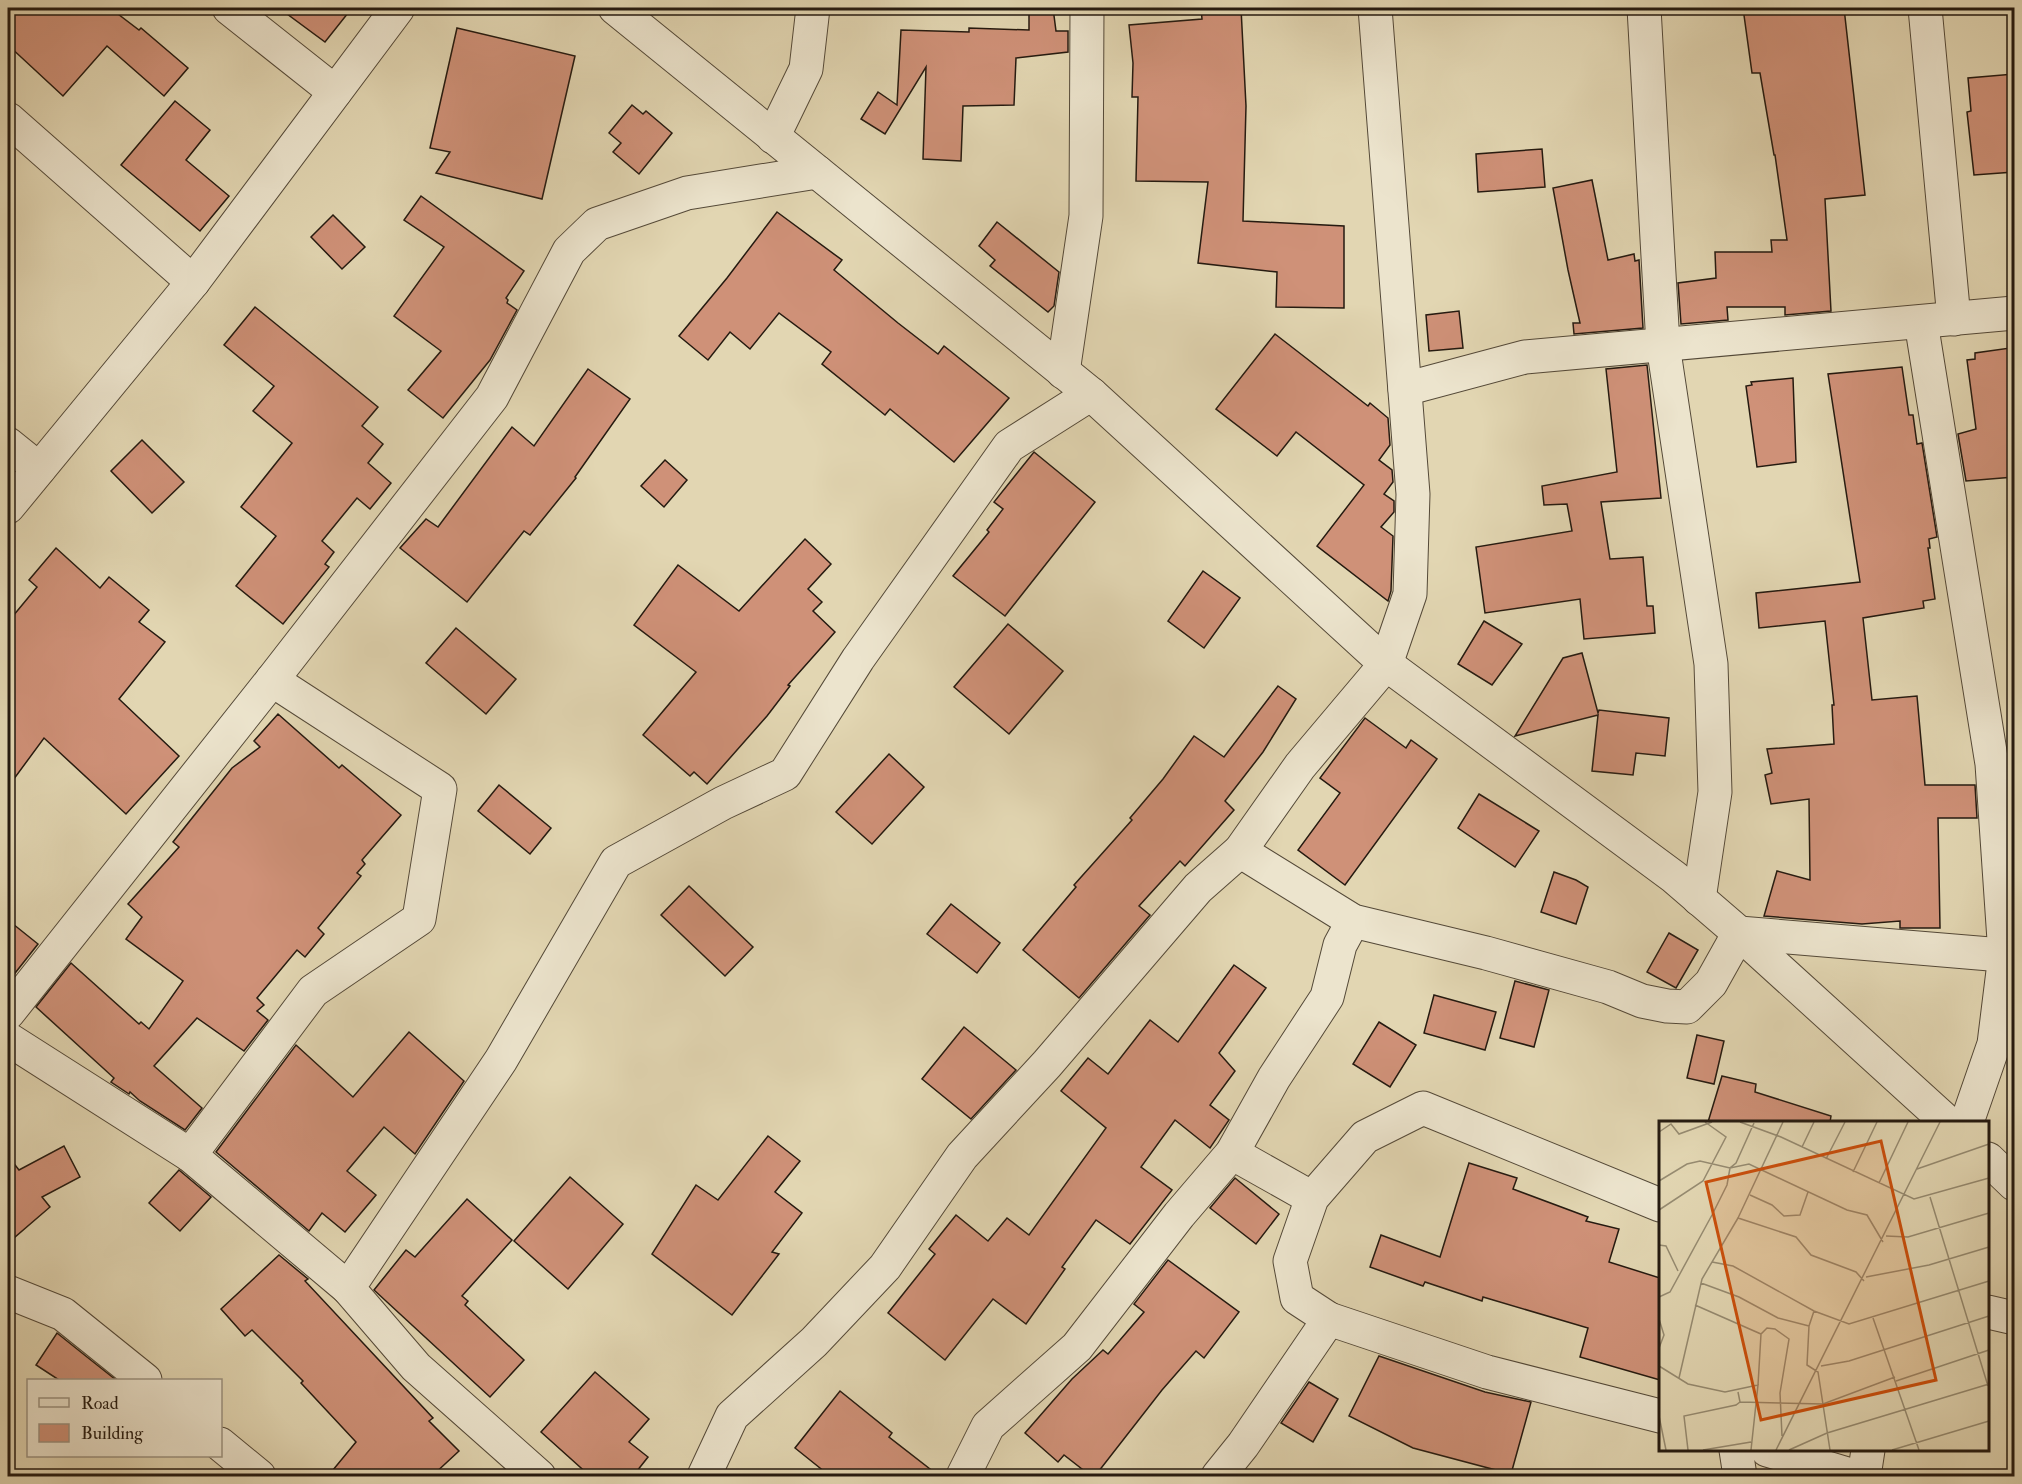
<svg xmlns="http://www.w3.org/2000/svg" width="2022" height="1484" font-family="'IM FELL Double Pica',serif">
  <style>
    .building { fill: #cf9178; stroke: #251a10; stroke-width: 1.5 }
    .lines { fill: none; stroke-linecap: round; stroke-linejoin: round }
    .minor-casing { stroke: #544938; stroke-width: 35 }
    .minor { stroke: #ece4cd; stroke-width: 33 }
    .inset-road { fill: none; stroke: #968b71; stroke-width: 1.5 }
    .view { fill: #cb500d; fill-opacity: 0.15; stroke: #cb500d; stroke-width: 3 }
    .inset-edge { fill: none; stroke: #251a10; stroke-width: 3 }
  </style>
  <rect width="100%" height="100%" fill="#e2d6b2"/>
  <filter id="stains"><feTurbulence type="fractalNoise" baseFrequency=".00333" numOctaves="4"/><feColorMatrix values="0 0 0 0 .2 0 0 0 0 .09 0 0 0 0 .02 0 0 0 .5 -.17"/></filter>
  <radialGradient id="worn" r=".72"><stop offset=".6" stop-color="#630" stop-opacity="0"/><stop offset="1" stop-color="#630" stop-opacity=".3"/></radialGradient>
  <g class="building">
    <polygon points="8,8 110,8 139,30 141,28 188,68 164,96 107,46 63,96 8,45"/>
    <polygon points="279,8 352,8 325,42"/>
    <polygon points="1029,8 1053,8 1056,31 1068,31 1068,52 1016,58 1014,105 963,106 961,161 923,159 926,67 885,134 861,119 878,92 897,105 901,30 969,32 969,28 1029,30"/>
    <polygon points="1201,8 1241,8 1246,106 1243,221 1344,226 1344,308 1276,307 1277,272 1198,263 1208,182 1136,181 1138,97 1132,97 1133,63 1129,25 1202,19"/>
    <polygon points="1743,8 1844,8 1865,195 1825,199 1831,311 1785,315 1785,307 1727,307 1728,320 1681,324 1678,283 1716,278 1715,252 1772,252 1771,240 1787,240 1775,155 1774,155 1760,73 1752,73"/>
    <polygon points="457,28 575,56 542,199 436,173 450,152 430,148"/>
    <polygon points="2014,74 2014,172 1974,175 1967,112 1971,111 1968,78"/>
    <polygon points="175,101 210,130 186,160 229,196 200,231 121,165"/>
    <polygon points="632,105 643,114 646,111 672,133 639,174 613,152 621,143 609,133"/>
    <polygon points="1542,149 1545,187 1478,192 1476,154"/>
    <polygon points="1592,180 1608,260 1634,254 1635,261 1639,260 1643,328 1574,334 1573,323 1580,323 1568,270 1553,188"/>
    <polygon points="421,196 524,271 506,298 508,300 507,303 517,310 490,360 443,418 408,390 441,351 394,316 444,247 404,220"/>
    <polygon points="777,212 842,260 834,270 898,323 938,354 944,346 1009,398 954,462 890,409 885,415 822,364 831,352 779,313 750,349 730,332 708,360 679,336 727,278"/>
    <polygon points="333,215 365,247 342,269 311,237"/>
    <polygon points="997,222 1059,272 1054,306 1048,312 990,266 995,260 979,246"/>
    <polygon points="255,307 378,407 362,426 383,444 368,463 391,483 370,509 357,498 322,541 334,552 325,564 329,567 283,624 236,586 276,536 241,507 292,443 253,411 274,386 224,345"/>
    <polygon points="1459,311 1463,348 1429,351 1426,315"/>
    <polygon points="1275,334 1368,406 1370,403 1388,418 1390,445 1379,460 1392,470 1393,482 1384,494 1394,501 1394,512 1381,527 1393,536 1391,591 1388,601 1317,546 1364,485 1296,432 1277,456 1216,409"/>
    <polygon points="2010,348 2014,390 2014,426 2011,426 2014,477 1966,481 1958,434 1976,429 1967,360 1975,359 1975,353"/>
    <polygon points="1647,365 1661,498 1601,502 1610,559 1643,557 1647,606 1653,606 1655,633 1584,639 1580,599 1485,613 1476,547 1572,531 1567,504 1544,505 1542,486 1617,472 1606,369"/>
    <polygon points="1902,367 1909,415 1913,415 1917,444 1922,443 1937,537 1929,539 1930,548 1928,548 1935,599 1923,601 1924,608 1863,618 1872,700 1917,696 1925,785 1975,785 1977,818 1938,818 1940,928 1900,928 1900,921 1862,924 1764,916 1777,871 1810,880 1809,799 1771,804 1765,775 1772,773 1767,749 1834,744 1832,705 1834,705 1825,621 1759,628 1756,593 1860,582 1828,374"/>
    <polygon points="588,369 630,399 575,477 576,478 530,535 524,531 467,602 400,548 426,519 438,527 512,427 534,446"/>
    <polygon points="1793,378 1796,462 1757,467 1746,386 1752,385 1751,382"/>
    <polygon points="142,440 184,482 152,513 111,471"/>
    <polygon points="1034,452 1095,502 1005,616 953,576 989,532 987,530 1003,509 994,502"/>
    <polygon points="665,460 687,480 664,507 641,486"/>
    <polygon points="805,539 831,564 808,589 822,602 813,611 835,632 788,685 790,686 767,716 707,784 694,772 690,776 643,735 696,672 634,625 678,565 739,611"/>
    <polygon points="56,548 100,588 109,577 149,610 139,622 165,642 119,699 179,756 126,814 44,738 8,787 8,622 37,587 29,580"/>
    <polygon points="1203,571 1240,598 1204,648 1168,621"/>
    <polygon points="1484,621 1522,644 1492,685 1458,664"/>
    <polygon points="1008,624 1063,671 1009,734 954,687"/>
    <polygon points="456,628 516,679 486,714 426,663"/>
    <polygon points="1582,653 1598,713 1599,710 1669,718 1665,756 1636,753 1633,775 1592,771 1598,715 1515,736 1563,658"/>
    <polygon points="1278,686 1296,699 1263,752 1225,801 1234,810 1185,866 1180,861 1139,906 1150,915 1079,998 1023,950 1076,887 1074,885 1132,820 1130,818 1163,779 1194,736 1224,757"/>
    <polygon points="278,714 339,768 342,765 401,815 362,860 365,864 357,873 361,876 318,928 324,934 305,957 297,950 257,998 264,1005 257,1011 268,1020 244,1051 197,1018 154,1066 202,1108 185,1130 140,1101 130,1092 129,1094 111,1082 114,1078 36,1007 71,963 139,1024 141,1022 149,1029 183,981 126,939 142,917 128,904 179,847 173,842 232,768 260,747 254,741"/>
    <polygon points="1365,718 1406,748 1411,740 1437,759 1345,885 1298,850 1340,793 1320,778"/>
    <polygon points="889,754 924,787 872,844 836,812"/>
    <polygon points="499,785 551,828 530,854 478,811"/>
    <polygon points="1479,794 1539,831 1515,867 1458,828"/>
    <polygon points="1554,872 1576,880 1588,887 1576,924 1541,912"/>
    <polygon points="689,886 753,947 725,976 661,915"/>
    <polygon points="951,904 1000,943 977,973 927,934"/>
    <polygon points="8,920 38,944 8,982"/>
    <polygon points="1669,933 1698,950 1676,988 1647,972"/>
    <polygon points="1234,965 1266,988 1219,1053 1235,1071 1210,1105 1229,1120 1210,1148 1175,1120 1141,1167 1172,1190 1130,1244 1096,1220 1062,1267 1065,1269 1026,1324 993,1299 945,1360 888,1313 935,1254 929,1249 956,1215 988,1241 1007,1218 1029,1235 1106,1128 1061,1091 1088,1058 1108,1074 1150,1020 1178,1042"/>
    <polygon points="1515,981 1549,990 1534,1047 1500,1038"/>
    <polygon points="1434,995 1496,1012 1485,1050 1424,1033"/>
    <polygon points="1379,1022 1416,1045 1390,1087 1353,1064"/>
    <polygon points="964,1027 1016,1070 971,1119 922,1079"/>
    <polygon points="409,1032 464,1081 415,1154 384,1127 347,1171 376,1195 345,1232 322,1213 309,1231 216,1152 296,1045 353,1097"/>
    <polygon points="1697,1035 1724,1041 1714,1084 1687,1078"/>
    <polygon points="1722,1076 1756,1084 1755,1092 1831,1116 1830,1122 1708,1122"/>
    <polygon points="768,1136 800,1161 775,1192 802,1213 772,1252 779,1254 732,1315 652,1254 696,1185 718,1200"/>
    <polygon points="64,1146 80,1177 42,1197 50,1207 8,1243 8,1156 19,1170"/>
    <polygon points="1469,1163 1517,1178 1513,1189 1588,1217 1586,1221 1619,1229 1609,1262 1660,1278 1660,1380 1580,1357 1588,1328 1483,1297 1482,1301 1425,1282 1423,1286 1370,1267 1381,1235 1440,1257"/>
    <polygon points="179,1170 211,1197 180,1231 149,1203"/>
    <polygon points="570,1177 623,1224 568,1289 514,1241"/>
    <polygon points="1235,1178 1279,1214 1256,1244 1210,1208"/>
    <polygon points="467,1199 512,1240 462,1296 468,1301 465,1305 524,1360 490,1397 374,1290 406,1250 415,1257"/>
    <polygon points="279,1255 308,1279 305,1281 433,1418 429,1421 459,1451 432,1476 328,1476 356,1442 301,1383 303,1381 252,1330 245,1336 221,1309"/>
    <polygon points="1168,1260 1239,1312 1204,1358 1196,1351 1162,1390 1095,1476 1091,1476 1064,1455 1058,1462 1025,1433 1072,1379 1103,1350 1108,1354 1144,1312 1134,1304"/>
    <polygon points="57,1333 87,1357 116,1380 59,1380 36,1365"/>
    <polygon points="1379,1356 1485,1392 1531,1402 1511,1474 1413,1448 1349,1416"/>
    <polygon points="595,1372 649,1419 629,1442 648,1457 633,1476 590,1476 541,1432"/>
    <polygon points="1309,1382 1338,1399 1313,1442 1281,1423"/>
    <polygon points="840,1391 892,1433 889,1437 939,1476 830,1476 795,1448"/>
  </g>
  <g class="lines">
    <g class="minor-casing">
      <g id="minor">
        <polyline points="229,8 335,92"/>
        <polyline points="615,8 1091,394 1386,664 1674,877 1739,933 1947,1122"/>
        <polyline points="1644,8 1663,345 1711,664 1715,792 1699,899"/>
        <polyline points="1925,8 1954,319"/>
        <polyline points="8,119 193,282"/>
        <polyline points="773,137 806,69 813,8"/>
        <polyline points="1921,322 1992,764 2005,955 1994,1044 1967,1122"/>
        <polyline points="1063,372 1086,216 1087,8"/>
        <polyline points="1405,389 1525,357 2014,313"/>
        <polyline points="8,444 39,469"/>
        <polyline points="8,507 193,282 398,8"/>
        <polyline points="1240,851 1353,921 1486,953 1608,987 1642,1001 1667,1006 1687,1007 1711,983 1739,933 2014,956"/>
        <polyline points="8,1013 272,680 492,397 569,251 597,224 687,193 817,172"/>
        <polyline points="8,1039 190,1155 348,1288"/>
        <polyline points="1232,1153 1312,1198"/>
        <polyline points="190,1155 313,991 419,919 440,789 272,680"/>
        <polyline points="1988,1159 2014,1184"/>
        <polyline points="8,1292 63,1314 145,1380"/>
        <polyline points="1988,1312 2014,1318"/>
        <polyline points="1329,1319 1487,1372 1660,1416"/>
        <polyline points="220,1444 259,1476"/>
        <polyline points="1736,1450 1740,1476"/>
        <polyline points="1767,1450 1854,1476"/>
        <polyline points="539,1476 416,1367 348,1288 501,1060 616,862 723,803 785,774 858,659 1009,446 1091,394"/>
        <polyline points="704,1476 732,1416 814,1342 885,1267 962,1156 1047,1064 1198,888 1240,851 1300,766 1386,664 1410,594 1413,494 1375,8"/>
        <polyline points="963,1476 988,1426 1077,1347 1179,1215 1232,1153 1274,1078 1327,997 1340,945 1353,921"/>
        <polyline points="1218,1476 1243,1445 1329,1319 1297,1298 1290,1261 1312,1198 1365,1137 1423,1108 1660,1205"/>
        <polyline points="1864,1476 1868,1450"/>
      </g>
    </g>
    <use href="#minor" class="minor"/>
  </g>
  <g transform="translate(1659 1121)">
    <rect width="330" height="330" fill="#e2d6b2"/>
    <path class="inset-road" d="M81 1 122 16 255 78 330 57M0 11 12 3 20 13 53 1M143 26 155 1M167 38 186 1M258 48 330 23M194 51 218 1M0 60 28 43 41 40 71 47 90 43 188 89 208 94 224 121M220 62 249 1M91 74 113 84 125 95 141 94 149 71M271 76 329 265M0 89 44 60 67 16 46 1M79 97 124 1M227 115 249 116 330 92M0 124 7 125 19 150M53 141 74 145 155 190 190 203 330 160M207 156 270 144 330 126M42 162 80 176 119 197 150 205M0 176 11 171 53 94 68 64 71 47 77 42 95 2M36 184 102 213 108 207 116 208 130 218 121 272 123 315M155 190 150 205 148 244 159 251 171 329M214 197 260 329M0 198 5 214 0 227M0 245 29 263 66 271 99 264 92 329M162 245 190 240 330 195M20 257 43 158 79 97 137 116 152 134 197 151 205 160M237 260 330 229M99 264 102 213M81 281 164 283 236 256M0 295 7 329M29 329 25 295 77 284 81 281 79 271M44 329 92 321M117 329 281 1M130 329 168 312 330 263M233 329 330 300"/>
    <path class="view" d="M222 20 277 259 102 299 47 61Z"/>
    <rect width="330" height="330" class="inset-edge"/>
  </g>
  <rect width="2022" height="1484" fill="none" stroke="#e2d6b2" stroke-width="30"/>
  <rect x="9" y="9" width="2004" height="1466" fill="none" stroke="#251a10" stroke-width="3"/>
  <rect x="15" y="15" width="1992" height="1454" fill="none" stroke="#251a10" stroke-width="1.5"/>
  <rect x="27" y="1379" width="195" height="78" fill="#ece4cd" stroke="#9c9381" stroke-width="1.5"/>
  <rect x="39" y="1398" width="30" height="9" fill="#ece4cd" stroke="#9c9381" stroke-width="1.5"/>
  <text x="81" y="1409" font-size="18" fill="#251a10">Road</text>
  <rect x="39" y="1424" width="30" height="18" fill="#cf9178" stroke="#9c9381" stroke-width="1.5"/>
  <text x="81" y="1439" font-size="18" fill="#251a10">Building</text>
  <rect width="100%" height="100%" filter="url(#stains)"/>
  <rect width="100%" height="100%" fill="url(#worn)"/>
</svg>
